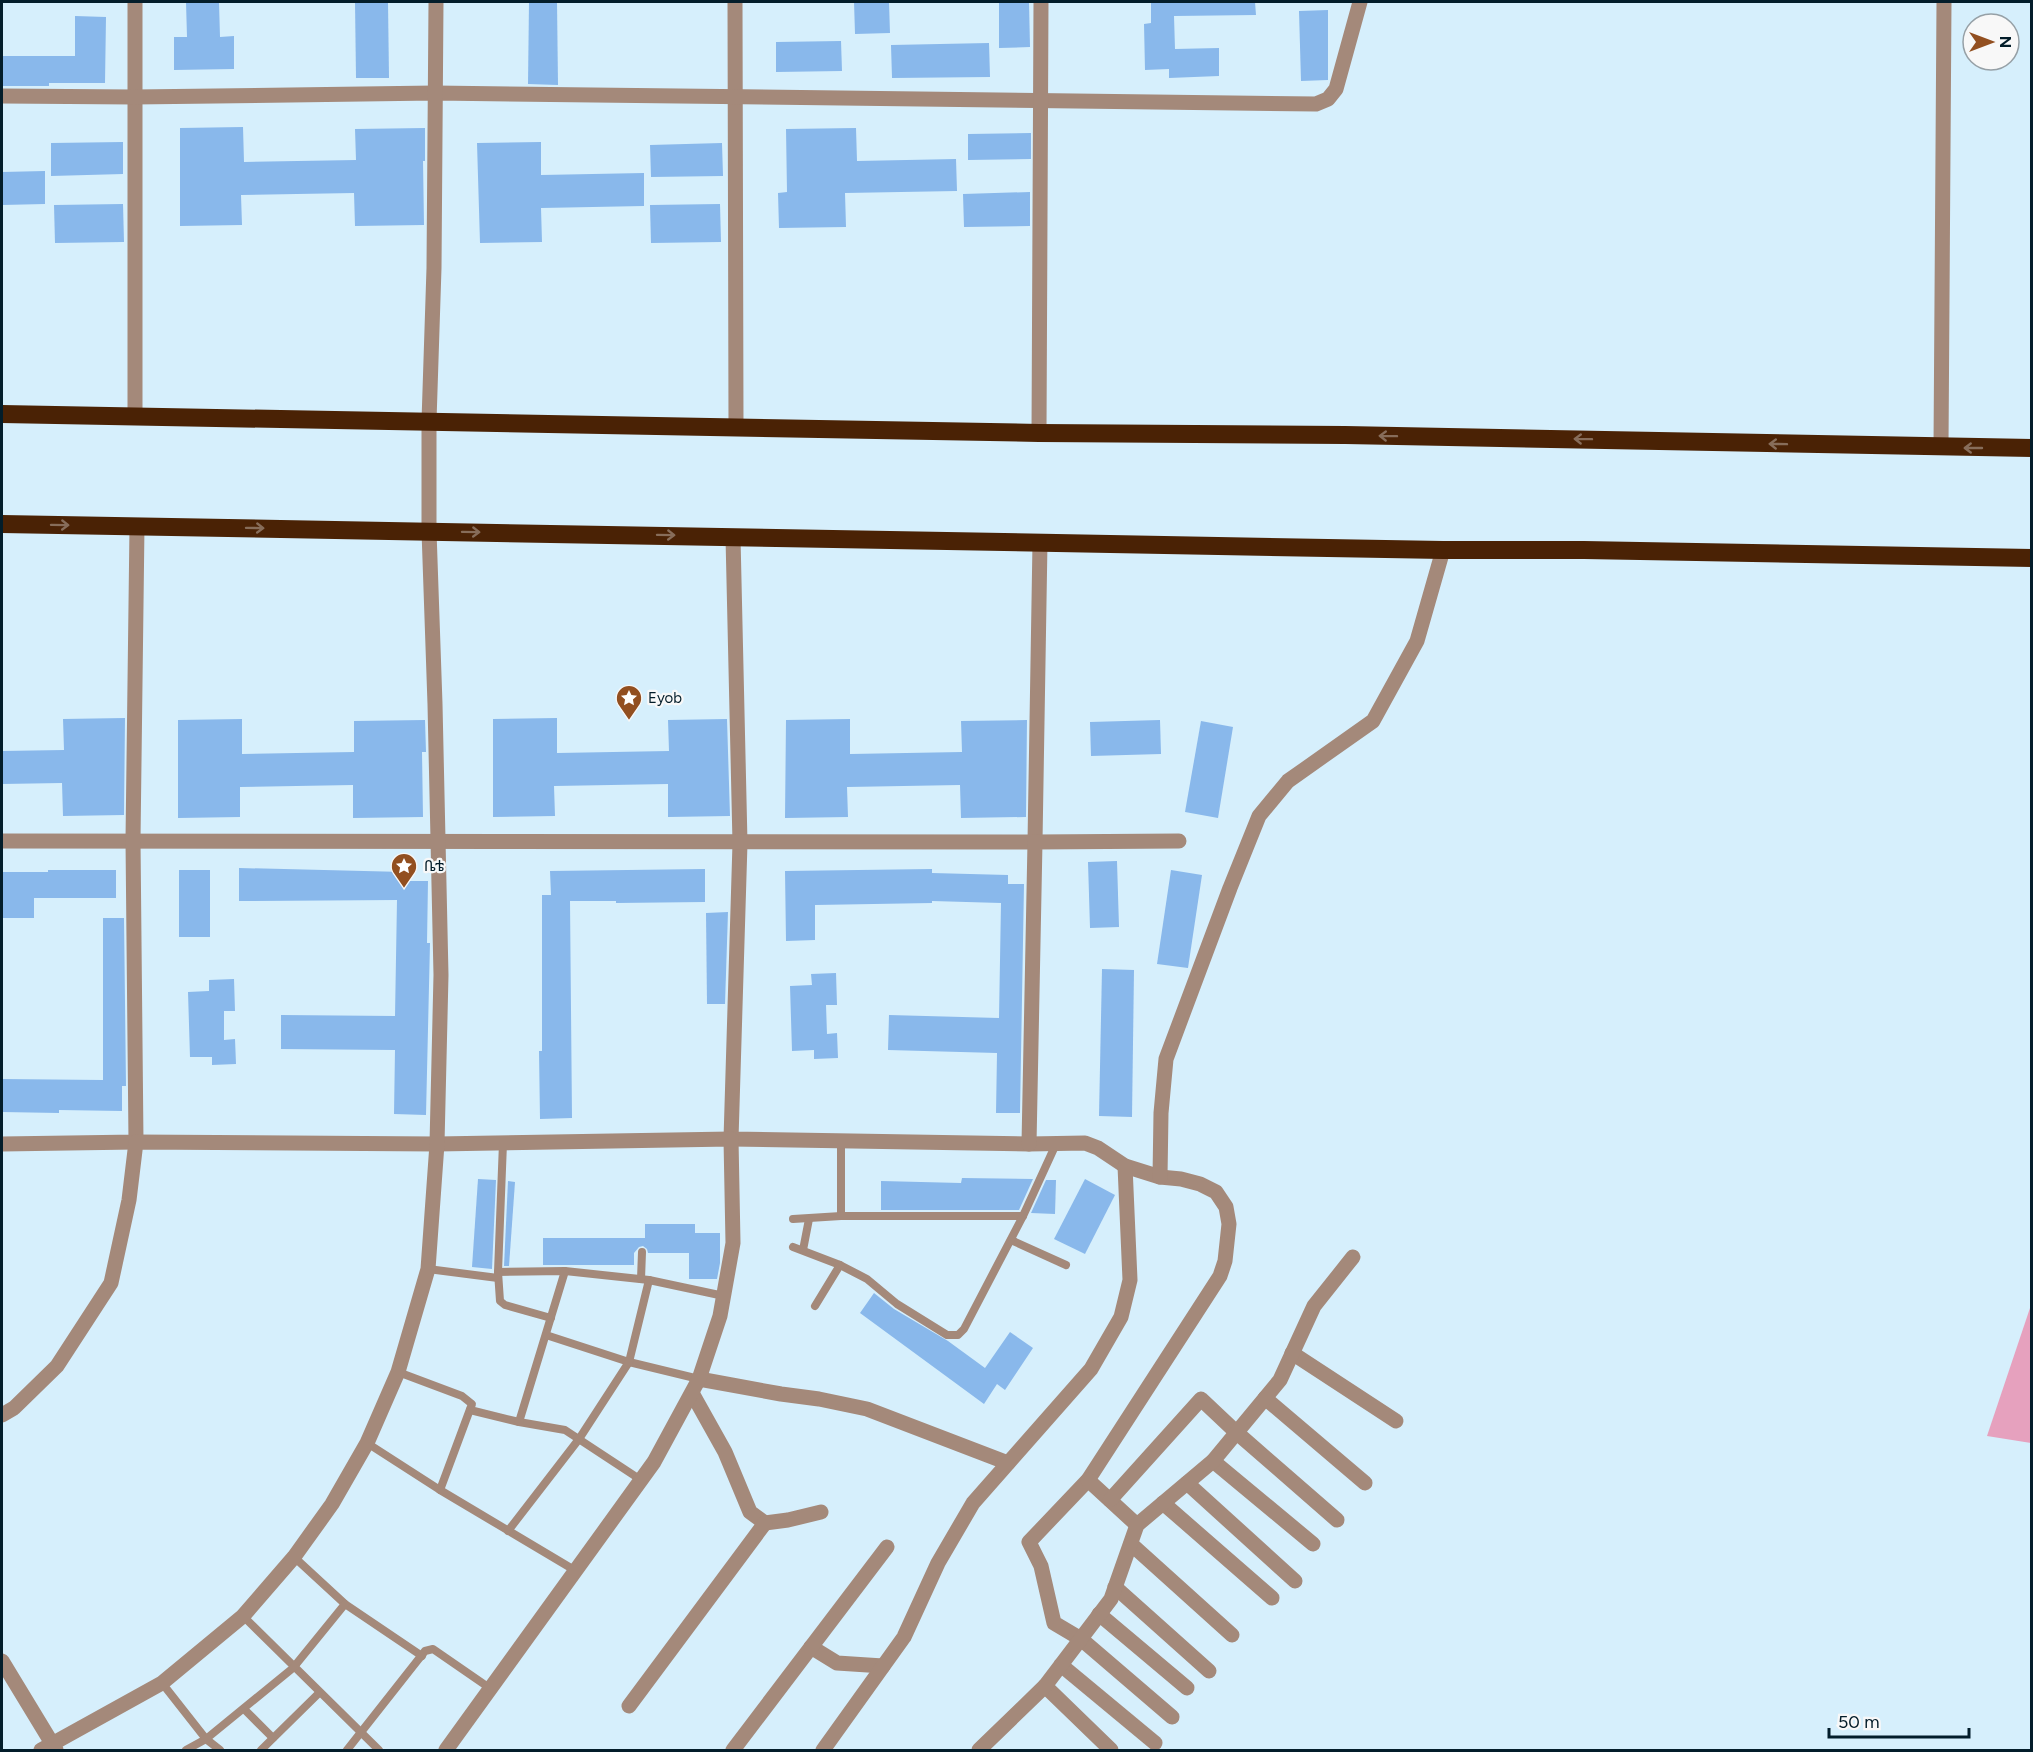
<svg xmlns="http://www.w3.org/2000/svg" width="2033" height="1752" font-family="Figtree,'Noto Sans Ethiopic',sans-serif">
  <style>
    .forest { fill: #e6a1be }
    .building { fill: #89b8eb }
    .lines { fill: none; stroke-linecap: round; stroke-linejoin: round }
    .lane { stroke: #a4897a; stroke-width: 8 }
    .street { stroke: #a4897a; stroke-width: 15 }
    .highway { stroke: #4a2205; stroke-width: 18 }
    .oneway { stroke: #876d5a }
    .labels { text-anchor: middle; stroke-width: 4.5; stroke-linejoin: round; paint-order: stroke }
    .poi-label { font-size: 15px; fill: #031d2a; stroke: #f8f8f8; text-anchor: start }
  </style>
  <rect width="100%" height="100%" fill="#d6effc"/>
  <polygon class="forest" points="2031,1305 2031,1443 1987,1436"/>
  <g class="building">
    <polygon points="186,2 219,2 220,37 234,36 234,69 174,70 174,37 187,37"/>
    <polygon points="355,2 388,2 389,78 356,78"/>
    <polygon points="529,2 557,2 558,85 528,84"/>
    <polygon points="854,2 889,2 890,33 855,34"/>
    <polygon points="999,2 1029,2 1030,47 999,48"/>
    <polygon points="1151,2 1255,2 1256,15 1174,16 1175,49 1219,48 1219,76 1169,78 1169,69 1145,70 1144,24 1151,23"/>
    <polygon points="1328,10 1328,80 1301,81 1299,11"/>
    <polygon points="75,16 106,17 105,83 49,83 49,86 2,86 2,56 75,56"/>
    <polygon points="841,41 842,71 776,72 776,42"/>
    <polygon points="989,43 990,77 892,78 891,45"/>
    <polygon points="243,127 244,162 356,160 355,129 425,128 425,161 423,161 424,225 355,226 354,193 241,195 242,225 180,226 180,128"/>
    <polygon points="856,128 857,161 956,159 957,191 845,193 846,227 779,228 778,193 787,192 786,129"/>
    <polygon points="1031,133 1031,159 968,160 968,134"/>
    <polygon points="123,142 123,174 51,176 51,143"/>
    <polygon points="541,142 541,175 644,173 644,206 541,208 542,242 480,243 477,143"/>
    <polygon points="722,143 723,176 651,177 650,145"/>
    <polygon points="45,171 45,204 2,205 2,172"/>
    <polygon points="1030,192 1030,226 964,227 963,194"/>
    <polygon points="123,204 124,242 55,243 54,205"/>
    <polygon points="720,204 721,242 651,243 650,205"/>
    <polygon points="125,718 124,815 63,816 62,783 2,784 2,751 64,750 63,719"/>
    <polygon points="557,718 557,753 669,751 668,720 727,719 730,816 668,817 668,784 554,786 555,816 493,817 493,719"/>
    <polygon points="242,719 242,754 354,752 354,721 425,720 426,752 422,752 423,817 353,818 353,785 240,787 240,817 178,818 178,720"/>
    <polygon points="850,719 850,754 962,752 961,721 1027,720 1026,817 961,818 960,785 847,787 848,817 785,818 786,720"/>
    <polygon points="1160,720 1161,754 1091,756 1090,722"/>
    <polygon points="1201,721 1233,727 1218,818 1185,812"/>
    <polygon points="1117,861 1119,927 1090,928 1088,862"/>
    <polygon points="239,868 404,872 403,881 428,881 427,943 430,943 426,1115 394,1114 395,1050 281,1049 281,1015 395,1016 397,900 239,901"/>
    <polygon points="705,869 705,902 616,903 616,901 570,901 572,1118 540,1119 539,1051 542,1051 542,895 551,895 550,871"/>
    <polygon points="932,869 932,873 1008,875 1008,884 1024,884 1020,1113 996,1113 997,1053 888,1050 889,1015 999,1018 1001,903 932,901 932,903 815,905 815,940 786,941 785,871"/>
    <polygon points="48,870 116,870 116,898 34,898 34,918 2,918 2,872 48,872"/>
    <rect x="179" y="870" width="31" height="67"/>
    <polygon points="1171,870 1202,875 1188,968 1157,964"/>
    <polygon points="728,912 725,1004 707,1004 706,913"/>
    <polygon points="103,918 124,918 126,1086 122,1086 122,1111 59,1110 59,1113 2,1112 2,1079 103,1080"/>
    <polygon points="1102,969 1134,970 1132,1117 1099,1116"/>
    <polygon points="836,973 837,1005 826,1005 827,1034 837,1033 838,1058 814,1059 814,1050 792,1051 790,986 812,985 811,974"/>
    <polygon points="234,979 235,1011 224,1011 224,1040 235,1039 236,1064 212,1065 212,1057 190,1057 188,992 209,991 209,980"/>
    <polygon points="962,1178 1033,1179 1019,1210 881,1210 881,1181 961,1183"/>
    <polygon points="478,1179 496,1180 492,1269 472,1267"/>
    <polygon points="1085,1179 1115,1195 1085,1254 1054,1239"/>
    <polygon points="1046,1180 1056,1180 1055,1214 1031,1213"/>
    <polygon points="508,1181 515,1182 509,1266 504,1266"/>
    <polygon points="645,1224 695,1224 695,1233 720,1233 720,1263 717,1279 689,1279 689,1253 648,1253 647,1249 643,1246 639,1247 634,1253 634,1265 543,1265 543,1238 645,1238"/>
    <polygon points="874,1293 894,1309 948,1341 985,1368 1010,1332 1033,1348 1005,1390 997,1384 984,1404 860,1313"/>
  </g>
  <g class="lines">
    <g class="lane">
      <polyline points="841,1141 841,1216"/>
      <polyline points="503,1143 498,1272 500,1301 505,1305 551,1318"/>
      <polyline points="793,1219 841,1216 1023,1216"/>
      <polyline points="1011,1240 1066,1265"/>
      <polyline points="793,1247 840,1265 867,1279 897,1304 947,1335 958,1335 964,1329 1023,1216 1056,1144"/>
      <polyline points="803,1250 809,1219"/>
      <polyline points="428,1269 498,1278"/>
      <polyline points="498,1272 565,1271 649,1280 724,1296"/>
      <polyline points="641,1279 642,1252"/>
      <polyline points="815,1306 840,1265"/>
      <polyline points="546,1335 629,1362 699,1379"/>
      <polyline points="398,1372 462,1396 472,1404 440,1490"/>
      <polyline points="470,1410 519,1422 565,1430 641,1480"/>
      <polyline points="519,1422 565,1271"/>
      <polyline points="367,1443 440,1490 576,1571"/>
      <polyline points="508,1531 579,1439 629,1362 649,1280"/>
      <polyline points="294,1557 345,1604 422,1656"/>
      <polyline points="243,1616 379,1750"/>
      <polyline points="162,1683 206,1739 220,1750"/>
      <polyline points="244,1709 273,1738"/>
      <polyline points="186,1750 206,1739 293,1668 345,1604"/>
      <polyline points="261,1750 319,1693"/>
      <polyline points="347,1750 425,1651 433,1649 491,1689"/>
    </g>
    <g class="street">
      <polyline points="135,2 135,416"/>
      <polyline points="735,2 736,427"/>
      <polyline points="2,96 134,97 435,93 1316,104 1328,99 1336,89 1360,2"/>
      <polyline points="1039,433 1041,2"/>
      <polyline points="1941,447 1944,2"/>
      <polyline points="733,537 740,843 731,1139 1029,1144 1085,1143 1098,1148 1125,1166 1160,1177 1181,1179 1200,1184 1216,1192 1226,1207 1229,1224 1225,1261 1220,1276 1088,1480 1029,1542 1041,1566 1054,1623 1081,1639 1172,1717"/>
      <polyline points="2,841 1035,842 1040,542"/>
      <polyline points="2,1144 136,1142 133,840 137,526"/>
      <polyline points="1029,1144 1035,842 1179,841"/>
      <polyline points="1160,1177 1161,1113 1166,1059 1230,888 1259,816 1288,781 1373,721 1417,641 1443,550"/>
      <polyline points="1292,1353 1396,1421"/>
      <polyline points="699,1379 781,1394 819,1399 867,1409 1008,1463"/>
      <polyline points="692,1393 725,1452 750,1512 765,1523 788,1520 821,1512"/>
      <polyline points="1265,1398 1365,1483"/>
      <polyline points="2,1415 14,1408 57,1366 111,1283 129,1200 136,1142 437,1144 731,1139 733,1243 720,1316 699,1379 654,1462 446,1750"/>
      <polyline points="1213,1461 1313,1544"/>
      <polyline points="1088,1480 1137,1525"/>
      <polyline points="1187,1483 1295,1581"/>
      <polyline points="1110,1500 1201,1399 1236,1432 1337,1520"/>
      <polyline points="1163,1503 1272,1598"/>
      <polyline points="1131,1544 1232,1635"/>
      <polyline points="1115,1587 1209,1671"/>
      <polyline points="1099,1614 1187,1688"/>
      <polyline points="811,1647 837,1663 883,1666"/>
      <polyline points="2,1661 56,1750"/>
      <polyline points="1061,1665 1155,1743"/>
      <polyline points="1045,1686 1111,1750"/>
      <polyline points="629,1706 765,1523"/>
      <polyline points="41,1750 162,1683 243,1616 294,1557 332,1504 367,1443 398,1372 428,1269 437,1144 441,975 435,704 429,531 429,421 434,268 436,2"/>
      <polyline points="733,1750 887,1547"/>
      <polyline points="823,1750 904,1637 938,1563 973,1503 1091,1369 1121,1317 1130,1280 1125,1166"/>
      <polyline points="979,1750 1045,1686 1111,1599 1137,1525 1213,1461 1280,1380 1314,1306 1353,1257"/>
    </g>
    <g class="highway">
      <polyline points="2,414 1039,433 1345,435 2032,448"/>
      <polyline points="2,524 1443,550 1584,550 2032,558"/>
    </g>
  </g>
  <defs><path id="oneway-shaft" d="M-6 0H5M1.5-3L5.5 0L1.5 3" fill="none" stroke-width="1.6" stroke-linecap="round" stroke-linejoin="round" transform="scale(1.5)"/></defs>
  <g class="oneway">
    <use href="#oneway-shaft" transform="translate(1388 436) rotate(-179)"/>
    <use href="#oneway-shaft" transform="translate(1583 439) rotate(-179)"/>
    <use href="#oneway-shaft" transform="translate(1778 444) rotate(-179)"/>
    <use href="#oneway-shaft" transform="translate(1973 448) rotate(-180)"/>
    <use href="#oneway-shaft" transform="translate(60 525) rotate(1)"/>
    <use href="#oneway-shaft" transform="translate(255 528) rotate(1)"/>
    <use href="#oneway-shaft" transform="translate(471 532) rotate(1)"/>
    <use href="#oneway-shaft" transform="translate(666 535) rotate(1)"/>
  </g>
  <defs>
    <g id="sight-pin" transform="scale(1.35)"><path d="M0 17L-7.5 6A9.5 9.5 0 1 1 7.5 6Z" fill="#924f20" stroke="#f8f8f8"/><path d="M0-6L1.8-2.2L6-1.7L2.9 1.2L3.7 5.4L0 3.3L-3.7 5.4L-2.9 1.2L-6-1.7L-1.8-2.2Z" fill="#fff"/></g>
  </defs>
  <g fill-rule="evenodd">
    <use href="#sight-pin" x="629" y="698"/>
    <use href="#sight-pin" x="404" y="866"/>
  </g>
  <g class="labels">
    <g class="poi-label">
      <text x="648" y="703">Eyob</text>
      <text x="424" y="871">ቤቴ</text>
    </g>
  </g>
  <rect width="2033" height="1752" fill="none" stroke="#031d2a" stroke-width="6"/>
  <g transform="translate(1991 42) rotate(90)"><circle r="28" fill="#f8f8f8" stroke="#96a0a6" stroke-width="1.5"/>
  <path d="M0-4.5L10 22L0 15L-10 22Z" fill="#924f20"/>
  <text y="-9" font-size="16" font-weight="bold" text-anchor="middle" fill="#031d2a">N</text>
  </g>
  <path d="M1829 1728v9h140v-9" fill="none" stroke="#031d2a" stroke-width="3"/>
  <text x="1838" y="1728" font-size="18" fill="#031d2a" stroke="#f8f8f8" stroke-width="4.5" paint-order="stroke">50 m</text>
</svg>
